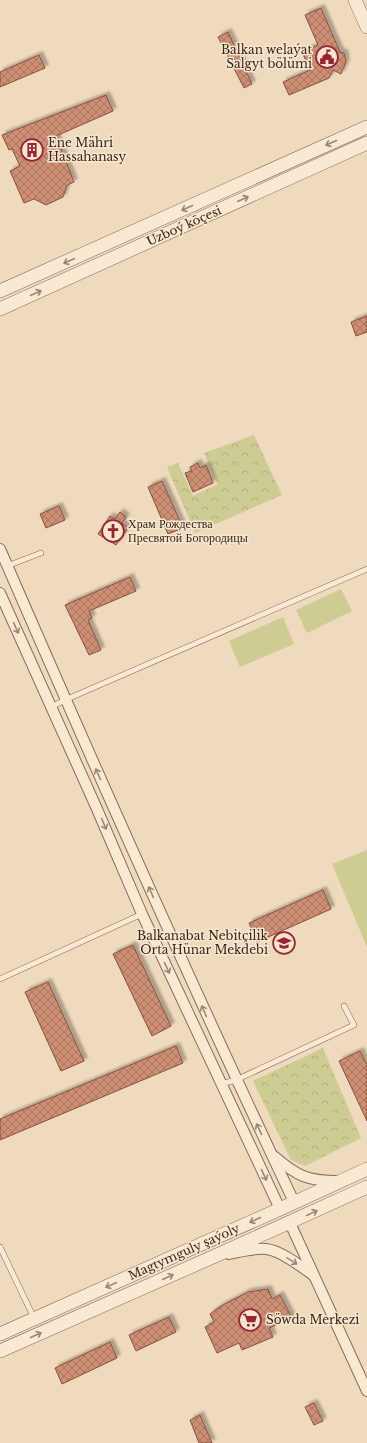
<svg xmlns="http://www.w3.org/2000/svg" width="367" height="1443" font-family="'Libre Baskerville',serif">
  <style>
    .grass { fill: #cdcc92 }
    .forest { fill: url(#forest-crowns) }
    .building { fill: url(#building-cross-hatch); stroke: #87503c; filter: url(#shadow) }
    .lines { fill: none; stroke-linecap: round; stroke-linejoin: round }
    .service-casing { stroke: #886b57; stroke-width: 6 }
    .minor-casing { stroke: #886b57; stroke-width: 12 }
    .tertiary-casing { stroke: #886b57; stroke-width: 14 }
    .service { stroke: #fae9d2; stroke-width: 5 }
    .minor { stroke: #fae9d2; stroke-width: 10 }
    .tertiary { stroke: #fae9d2; stroke-width: 13 }
    .oneway { stroke: #988777 }
    .labels { text-anchor: middle; stroke-width: 3; stroke-linejoin: round; paint-order: stroke }
    .poi-label { font-size: 12px; fill: #37251c; stroke: #f6e6ce; text-anchor: start }
    .street-label { font-size: 12px; fill: #37251c; stroke: #f6e6ce }
  </style>
  <defs>
    <pattern id="forest-crowns" width="20" height="18" patternUnits="userSpaceOnUse"><rect width="20" height="18" fill="#cdcc92"/><path d="M2 6a3 3 0 1 1 6 0M12 15a3 3 0 1 1 6 0" fill="none" stroke="#b1af7d"/></pattern>
    <pattern id="building-cross-hatch" width="8" height="8" patternUnits="userSpaceOnUse"><rect width="8" height="8" fill="#ce8e73"/><path d="M0 0l8 8M0 8l8-8" fill="none" stroke="#a8745e"/></pattern>
    <filter id="shadow"><feDropShadow dx="3.5" dy="-3.5" stdDeviation="1" flood-color="#0004"/></filter>
  </defs>
  <rect width="100%" height="100%" fill="#efdabe"/>
  <g class="grass">
    <polygon points="341,589 352,611 307,633 296,610"/>
    <polygon points="283,617 294,644 240,667 229,641"/>
    <polygon points="367,850 367,947 332,864"/>
  </g>
  <g class="forest">
    <polygon points="254,435 282,495 195,533 167,467 178,463 193,496 218,484 204,453"/>
    <polygon points="323,1048 361,1138 305,1166 291,1160 253,1081"/>
  </g>
  <g class="building">
    <polygon points="321,8 340,52 344,53 346,62 341,74 333,70 329,78 289,95 283,82 310,70 302,52 318,45 305,15"/>
    <polygon points="228,32 252,84 244,88 218,37"/>
    <polygon points="39,55 45,68 0,87 0,72"/>
    <polygon points="106,95 113,111 56,136 74,182 67,185 63,197 46,205 34,199 24,203 10,171 20,166 12,149 9,150 2,135"/>
    <polygon points="367,316 367,332 356,336 351,322"/>
    <polygon points="198,463 200,468 206,465 213,483 193,492 185,473 192,471 190,467"/>
    <polygon points="162,481 183,528 168,534 148,487"/>
    <polygon points="59,506 65,520 46,528 40,514"/>
    <polygon points="120,512 126,517 122,523 128,528 116,545 98,534 110,516 115,519"/>
    <polygon points="130,577 136,591 89,611 92,618 88,620 101,650 89,655 65,605"/>
    <polygon points="323,890 331,909 257,942 249,923"/>
    <polygon points="133,945 171,1026 152,1036 113,954"/>
    <polygon points="48,982 84,1061 61,1071 25,992"/>
    <polygon points="176,1046 183,1063 0,1140 0,1119"/>
    <polygon points="360,1051 367,1065 367,1121 339,1061"/>
    <polygon points="268,1289 272,1299 280,1295 292,1318 269,1328 273,1337 242,1350 239,1343 217,1353 205,1327 214,1322 210,1314 221,1306 248,1292"/>
    <polygon points="169,1317 176,1332 136,1351 129,1335"/>
    <polygon points="110,1342 117,1358 62,1384 55,1368"/>
    <polygon points="314,1403 323,1421 314,1425 305,1407"/>
    <polygon points="200,1415 212,1443 199,1443 190,1420"/>
  </g>
  <g class="lines">
    <g class="service-casing">
      <g id="service">
        <polyline points="7,566 41,553"/>
        <polyline points="51,707 65,700 367,569"/>
        <polyline points="0,979 142,914"/>
        <polyline points="221,1084 236,1080 354,1025 344,1006"/>
        <polyline points="0,1247 34,1318"/>
      </g>
    </g>
    <g class="minor-casing">
      <g id="minor">
        <path d="M0 549C95 768 192 986 294 1202"/>
        <polyline points="0,593 97,809 142,914 280,1209"/>
        <path d="M275 1157C297 1176 308 1181 337 1181"/>
        <polyline points="290,1223 367,1391"/>
        <path d="M229 1254C241 1251 253 1248 266 1249 280 1250 302 1267 313 1275"/>
      </g>
    </g>
    <g class="tertiary-casing">
      <g id="tertiary">
        <polyline points="355,0 367,27"/>
        <polyline points="0,291 367,127"/>
        <polyline points="0,309 367,143"/>
        <polyline points="0,1334 280,1209 367,1169"/>
        <polyline points="0,1351 215,1256 367,1187"/>
      </g>
    </g>
    <use href="#service" class="service"/>
    <use href="#minor" class="minor"/>
    <use href="#tertiary" class="tertiary"/>
  </g>
  <defs><path id="oneway-shaft" d="M-6 0H5M1.5-3L5.5 0L1.5 3" fill="none" stroke-width="1.6" stroke-linecap="round" stroke-linejoin="round"/></defs>
  <g class="oneway">
    <use href="#oneway-shaft" transform="translate(331 143) rotate(156)"/>
    <use href="#oneway-shaft" transform="translate(243 199) rotate(-24)"/>
    <use href="#oneway-shaft" transform="translate(187 208) rotate(156)"/>
    <use href="#oneway-shaft" transform="translate(69 261) rotate(156)"/>
    <use href="#oneway-shaft" transform="translate(36 293) rotate(-24)"/>
    <use href="#oneway-shaft" transform="translate(16 628) rotate(66)"/>
    <use href="#oneway-shaft" transform="translate(98 774) rotate(-114)"/>
    <use href="#oneway-shaft" transform="translate(104 824) rotate(67)"/>
    <use href="#oneway-shaft" transform="translate(151 892) rotate(-114)"/>
    <use href="#oneway-shaft" transform="translate(167 968) rotate(65)"/>
    <use href="#oneway-shaft" transform="translate(204 1011) rotate(-114)"/>
    <use href="#oneway-shaft" transform="translate(259 1129) rotate(-115)"/>
    <use href="#oneway-shaft" transform="translate(264 1175) rotate(65)"/>
    <use href="#oneway-shaft" transform="translate(312 1213) rotate(-25)"/>
    <use href="#oneway-shaft" transform="translate(255 1220) rotate(156)"/>
    <use href="#oneway-shaft" transform="translate(292 1261) rotate(32)"/>
    <use href="#oneway-shaft" transform="translate(168 1277) rotate(-24)"/>
    <use href="#oneway-shaft" transform="translate(111 1285) rotate(156)"/>
    <use href="#oneway-shaft" transform="translate(36 1335) rotate(-24)"/>
  </g>
  <defs>
    <g id="civic-ring" transform="scale(1.15)"><circle r="9.5" fill="#f6e6ce" stroke="#982534" stroke-width="1.5"/><path d="M-.6-6.5H3V-4.5H.6V-3L4-1V1h2V6H-6V1h2V-1L-.6-3ZM-1.2 2.5V6h2.4V2.5Z" fill="#982534"/></g>
    <g id="building-ring" transform="scale(1.15)"><circle r="9.5" fill="#f6e6ce" stroke="#982534" stroke-width="1.5"/><path d="M-4-6H4V6H1V3H-1V6H-4ZM-2.5-4.3h1.7v1.8h-1.7ZM.8-4.3h1.7v1.8H.8ZM-2.5-1h1.7V.8h-1.7ZM.8-1h1.7V.8H.8Z" fill="#982534"/></g>
    <g id="church-ring" transform="scale(1.15)"><circle r="9.5" fill="#f6e6ce" stroke="#982534" stroke-width="1.5"/><path d="M-1.2-6h2.4v3.5h3.3v2.4h-3.3V6h-2.4V-.1h-3.3v-2.4h3.3Z" fill="#982534"/></g>
    <g id="university-ring" transform="scale(1.15)"><circle r="9.5" fill="#f6e6ce" stroke="#982534" stroke-width="1.5"/><path d="M0-5L7-2L0 1L-7-2ZM-4 1L0 2.5L4 1V4Q0 6-4 4Z" fill="#982534"/></g>
    <g id="supermarket-ring" transform="scale(1.15)"><circle r="9.5" fill="#f6e6ce" stroke="#982534" stroke-width="1.5"/><path d="M-6-5.5h2.5l.6 2H6L4.5 2H-2.5L-4.4-4H-6ZM-1.5 3.2a1.3 1.3 0 1 0 .1 0ZM3 3.2a1.3 1.3 0 1 0 .1 0Z" fill="#982534"/></g>
  </defs>
  <g fill-rule="evenodd">
    <use href="#civic-ring" x="327" y="57"/>
    <use href="#building-ring" x="32" y="150"/>
    <use href="#church-ring" x="113" y="531"/>
    <use href="#university-ring" x="284" y="943"/>
    <use href="#supermarket-ring" x="250" y="1320"/>
  </g>
  <g class="labels">
    <g class="poi-label">
      <text x="312" y="54" text-anchor="end">Balkan welaýat<tspan x="312" dy="14">Salgyt bölümi</tspan></text>
      <text x="48" y="147">Ene Mähri<tspan x="48" dy="14">Hassahanasy</tspan></text>
      <text x="128" y="528">Храм Рождества<tspan x="128" dy="14">Пресвятой Богородицы</tspan></text>
      <text x="268" y="940" text-anchor="end">Balkanabat Nebitçilik<tspan x="268" dy="14">Orta Hünar Mekdebi</tspan></text>
      <text x="266" y="1324">Söwda Merkezi</text>
    </g>
    <g class="street-label">
      <text transform="translate(184 226) rotate(-24)" y="4">Uzboý köçesi</text>
      <text transform="translate(184 1252) rotate(-24)" y="4">Magtymguly şaýoly</text>
    </g>
  </g>
</svg>
